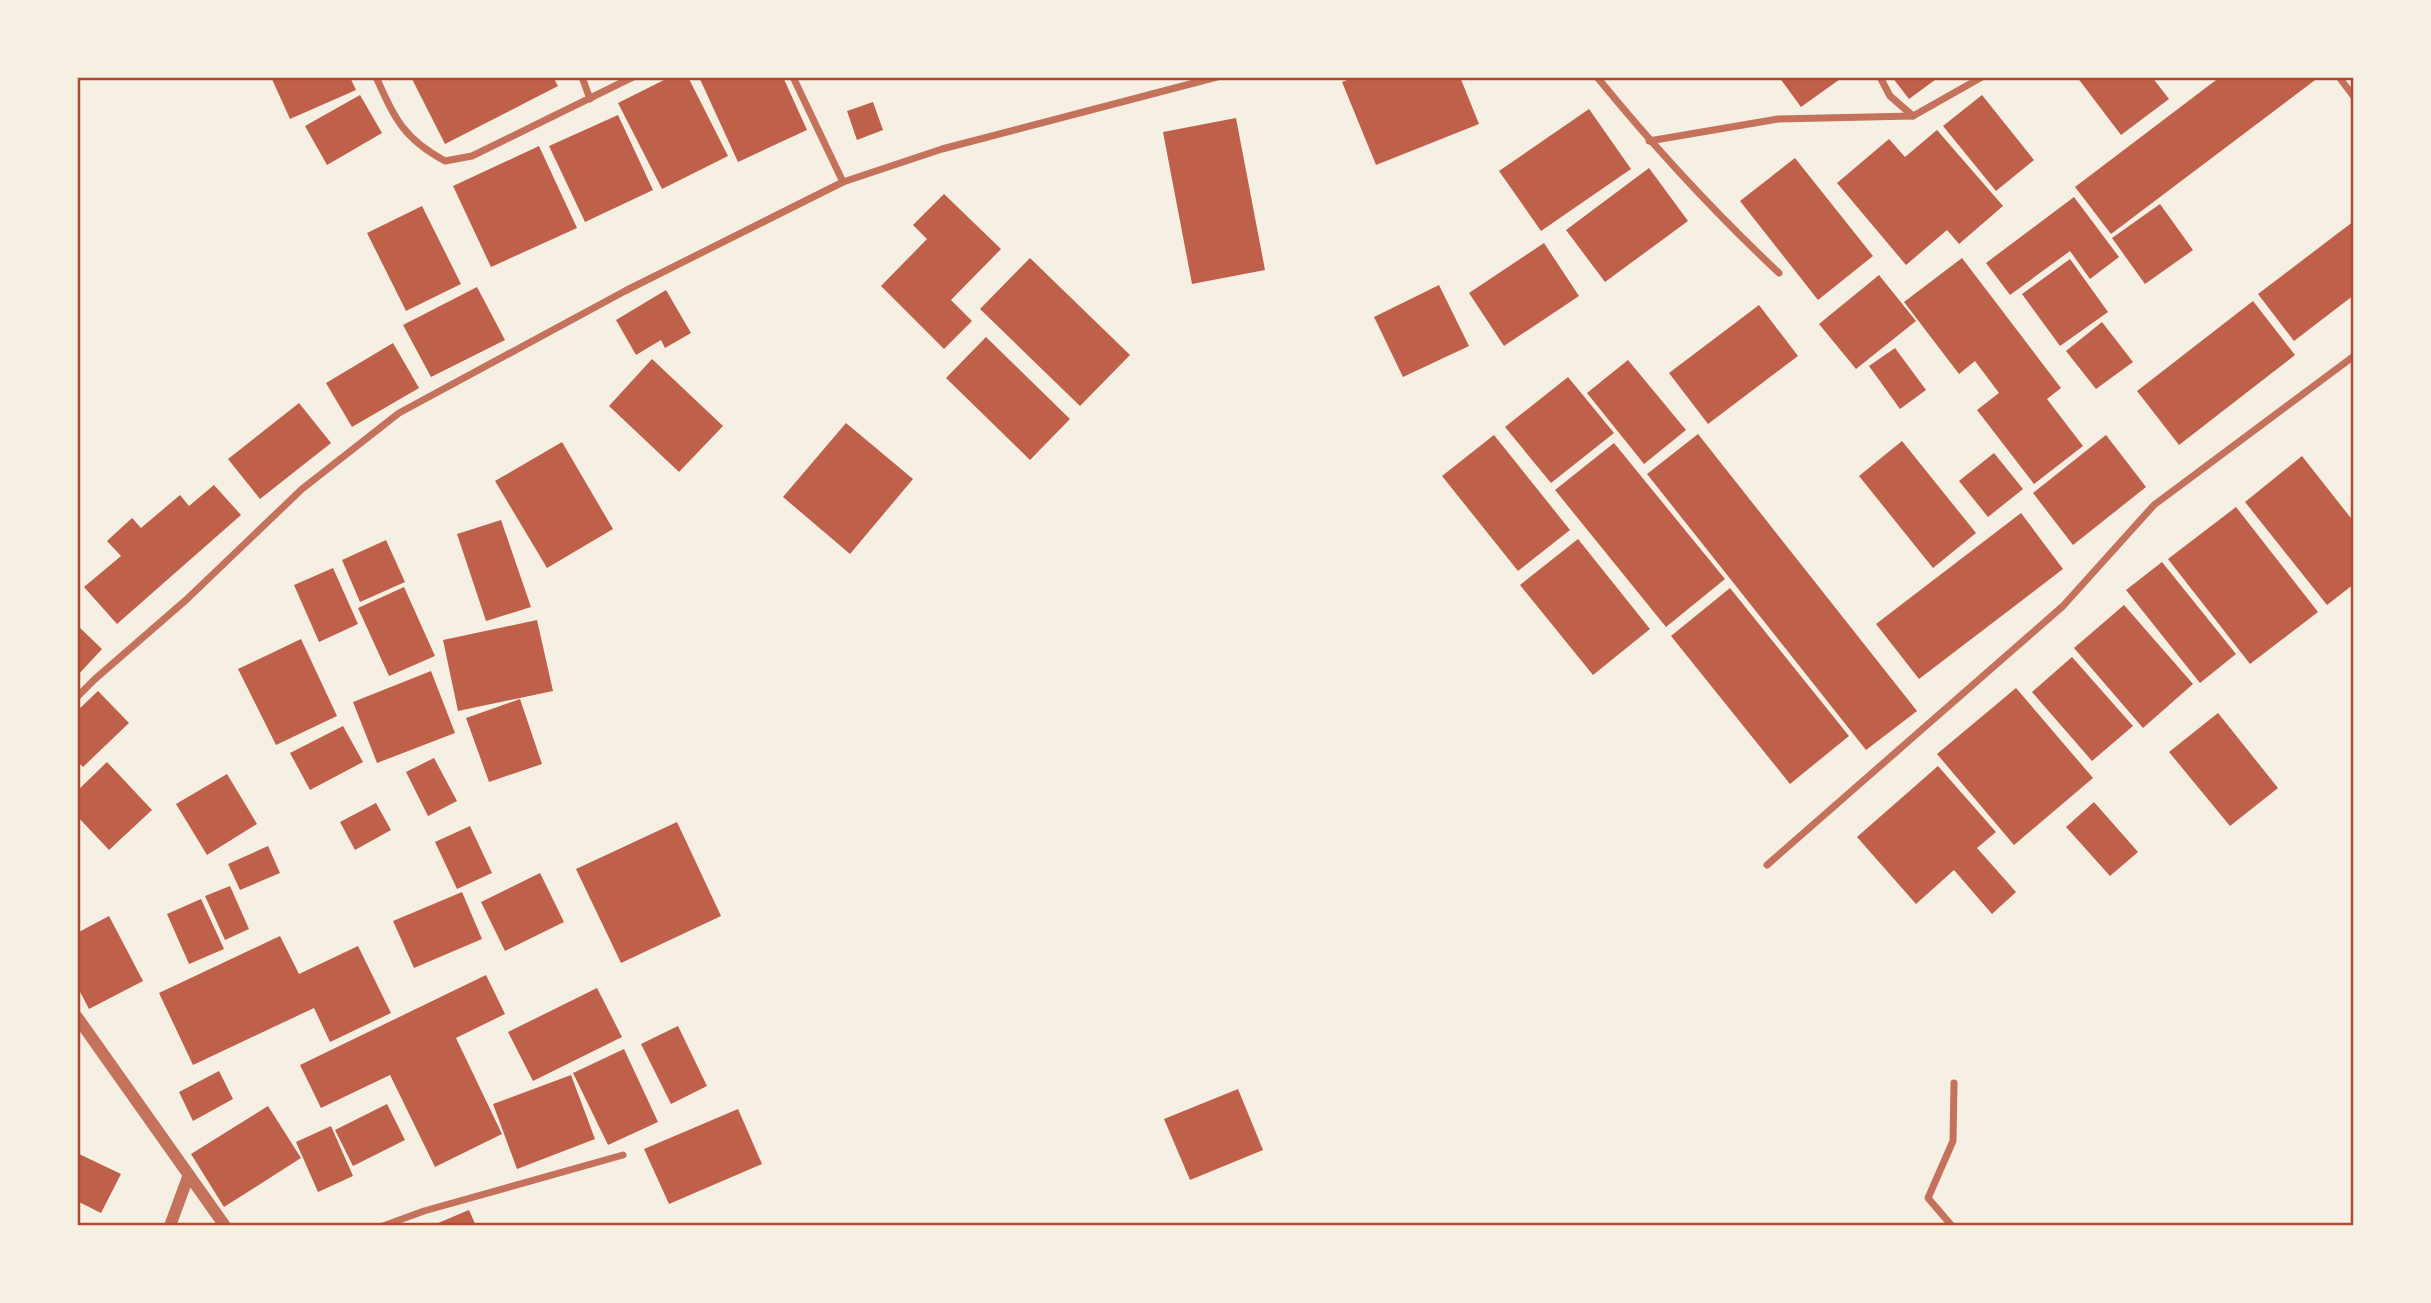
<svg xmlns="http://www.w3.org/2000/svg" width="2431" height="1303" font-family="Poppins,sans-serif">
  <style>
    .building { fill: #bf614a }
    .lines { fill: none; stroke-linecap: round; stroke-linejoin: round }
    .minor { stroke: #c5725c; stroke-width: 7 }
    .tertiary { stroke: #c5725c; stroke-width: 12 }
    .neatline { fill: none; stroke: #b5482f; stroke-width: 2.5 }
  </style>
  <rect width="100%" height="100%" fill="#f6efe4"/>
  <g class="building">
    <polygon points="271,77 350,77 356,90 290,119"/>
    <polygon points="411,77 553,77 558,86 445,144"/>
    <polygon points="670,77 688,77 728,156 662,189 618,103"/>
    <polygon points="699,77 783,77 807,130 738,162"/>
    <polygon points="1355,77 1460,77 1479,124 1376,165 1342,82"/>
    <polygon points="1779,77 1843,77 1801,107"/>
    <polygon points="1892,77 1939,77 1909,99"/>
    <polygon points="2077,77 2152,77 2169,99 2121,135"/>
    <polygon points="2220,77 2319,77 2111,234 2075,187"/>
    <polygon points="360,95 382,133 327,165 305,126"/>
    <polygon points="1982,95 2034,160 1996,191 1943,126"/>
    <polygon points="873,102 883,130 857,140 847,111"/>
    <polygon points="1589,109 1631,169 1541,231 1499,171"/>
    <polygon points="618,115 653,190 585,222 549,146"/>
    <polygon points="1236,118 1265,270 1192,284 1163,132"/>
    <polygon points="1937,130 2003,206 1959,244 1947,230 1906,265 1837,183 1889,139 1905,157"/>
    <polygon points="539,146 577,228 491,267 453,186"/>
    <polygon points="1795,158 1873,256 1818,300 1740,201"/>
    <polygon points="1649,168 1688,221 1605,282 1566,230"/>
    <polygon points="944,194 1001,249 951,300 972,321 944,349 881,286 927,239 913,225"/>
    <polygon points="2074,197 2119,257 2090,279 2070,251 2010,295 1986,263"/>
    <polygon points="2160,204 2193,250 2145,284 2112,238"/>
    <polygon points="422,206 461,284 406,311 367,233"/>
    <polygon points="2354,221 2354,295 2294,341 2258,294"/>
    <polygon points="1544,243 1579,296 1504,346 1469,293"/>
    <polygon points="1030,258 1130,355 1080,406 980,309"/>
    <polygon points="1962,258 2061,388 2047,399 2083,446 2034,484 1977,410 1999,393 1975,361 1959,374 1904,302"/>
    <polygon points="2070,259 2108,312 2060,346 2022,294"/>
    <polygon points="1879,275 1916,321 1856,369 1819,324"/>
    <polygon points="1439,285 1469,346 1403,377 1374,317"/>
    <polygon points="477,287 505,340 431,377 403,325"/>
    <polygon points="666,290 691,333 665,348 661,340 636,355 616,320"/>
    <polygon points="2253,301 2295,355 2179,445 2137,391"/>
    <polygon points="1759,305 1798,356 1708,424 1669,373"/>
    <polygon points="2102,322 2133,362 2096,389 2066,351"/>
    <polygon points="986,337 1070,419 1030,460 946,378"/>
    <polygon points="393,343 419,388 352,427 326,383"/>
    <polygon points="1895,348 1926,390 1900,409 1869,366"/>
    <polygon points="652,359 723,426 679,472 609,406"/>
    <polygon points="1628,360 1686,430 1644,464 1587,393"/>
    <polygon points="1568,377 1614,433 1551,483 1505,427"/>
    <polygon points="299,403 331,443 260,499 228,459"/>
    <polygon points="846,423 913,479 850,554 783,497"/>
    <polygon points="1698,434 1917,711 1866,750 1647,474"/>
    <polygon points="1494,435 1570,530 1518,571 1442,476"/>
    <polygon points="2106,435 2146,487 2073,545 2033,493"/>
    <polygon points="1902,441 1976,533 1933,568 1859,476"/>
    <polygon points="562,442 613,529 547,568 495,481"/>
    <polygon points="1614,443 1725,579 1666,627 1555,490"/>
    <polygon points="1994,453 2023,489 1988,517 1959,481"/>
    <polygon points="2302,456 2354,522 2354,584 2327,605 2245,502"/>
    <polygon points="214,485 241,515 117,624 84,587 121,556 107,541 132,518 141,528 180,495 189,506"/>
    <polygon points="2236,507 2318,612 2250,664 2168,559"/>
    <polygon points="2021,513 2063,569 1919,679 1876,624"/>
    <polygon points="501,520 531,607 486,621 457,534"/>
    <polygon points="1578,539 1650,629 1593,675 1520,585"/>
    <polygon points="386,540 405,582 360,602 342,560"/>
    <polygon points="2162,562 2236,654 2200,683 2126,590"/>
    <polygon points="333,568 358,624 319,642 294,585"/>
    <polygon points="404,587 435,656 389,676 358,608"/>
    <polygon points="1730,588 1849,736 1790,784 1671,636"/>
    <polygon points="2124,605 2193,684 2143,728 2074,648"/>
    <polygon points="537,620 553,691 458,711 443,640"/>
    <polygon points="77,625 102,649 77,676"/>
    <polygon points="301,639 337,716 276,745 238,669"/>
    <polygon points="2072,657 2133,726 2092,761 2032,692"/>
    <polygon points="431,671 455,733 377,763 353,702"/>
    <polygon points="2016,688 2093,778 2014,845 1937,754"/>
    <polygon points="98,691 129,723 83,767 77,761 77,711"/>
    <polygon points="520,699 542,764 489,782 466,718"/>
    <polygon points="2218,713 2278,788 2230,826 2169,752"/>
    <polygon points="343,726 363,762 310,790 290,753"/>
    <polygon points="434,758 457,801 428,816 406,772"/>
    <polygon points="107,762 152,810 109,850 77,816 77,791"/>
    <polygon points="1938,766 1996,832 1977,848 2016,892 1992,914 1954,870 1916,904 1857,837"/>
    <polygon points="227,774 257,824 207,855 176,804"/>
    <polygon points="2094,802 2138,852 2110,876 2066,827"/>
    <polygon points="376,803 391,830 355,850 340,822"/>
    <polygon points="677,822 721,916 621,963 576,869"/>
    <polygon points="470,826 492,873 457,889 435,842"/>
    <polygon points="268,846 280,873 240,890 228,864"/>
    <polygon points="540,873 564,922 505,951 481,902"/>
    <polygon points="230,886 249,929 225,940 205,896"/>
    <polygon points="462,892 482,939 414,968 393,921"/>
    <polygon points="201,899 224,949 189,964 167,914"/>
    <polygon points="109,916 143,981 89,1009 77,986 77,933"/>
    <polygon points="280,936 299,974 358,946 391,1013 330,1042 314,1008 193,1065 159,993"/>
    <polygon points="486,975 505,1014 456,1038 502,1134 435,1167 390,1075 321,1108 300,1065"/>
    <polygon points="597,988 622,1037 533,1081 508,1032"/>
    <polygon points="678,1026 707,1086 671,1104 641,1044"/>
    <polygon points="624,1049 658,1122 608,1145 573,1073"/>
    <polygon points="219,1071 233,1099 193,1121 179,1092"/>
    <polygon points="571,1075 595,1139 517,1169 493,1104"/>
    <polygon points="1238,1089 1263,1150 1190,1180 1164,1119"/>
    <polygon points="387,1104 405,1140 353,1166 335,1130"/>
    <polygon points="268,1106 301,1158 224,1207 191,1154"/>
    <polygon points="738,1109 762,1164 669,1204 644,1149"/>
    <polygon points="331,1126 353,1176 318,1192 296,1142"/>
    <polygon points="77,1153 121,1174 101,1213 77,1201"/>
    <polygon points="469,1210 476,1226 431,1226"/>
  </g>
  <g class="lines">
    <g class="minor">
      <path d="M376 77C395 119 403 138 445 161L472 156 633 77"/>
      <polyline points="582,77 590,99"/>
      <polyline points="793,77 843,182"/>
      <path d="M1597 77C1654 147 1714 212 1779 273"/>
      <polyline points="1880,77 1890,96 1913,116 1982,77"/>
      <polyline points="2339,77 2354,97"/>
      <polyline points="1649,141 1778,119 1913,116"/>
      <polyline points="77,697 95,679 186,600 302,489 399,413 625,291 843,182 942,149 1217,77"/>
      <polyline points="1767,865 2063,606 2154,505 2354,356"/>
      <polyline points="383,1226 424,1211 623,1155"/>
      <polyline points="1952,1226 1928,1198 1953,1141 1954,1083"/>
    </g>
    <g class="tertiary">
      <polyline points="77,1017 225,1226"/>
      <polyline points="170,1226 188,1177"/>
    </g>
  </g>
  <rect width="2431" height="1303" fill="none" stroke="#f6efe4" stroke-width="158"/>
  <rect x="79" y="79" width="2273" height="1145" class="neatline"/>
</svg>
